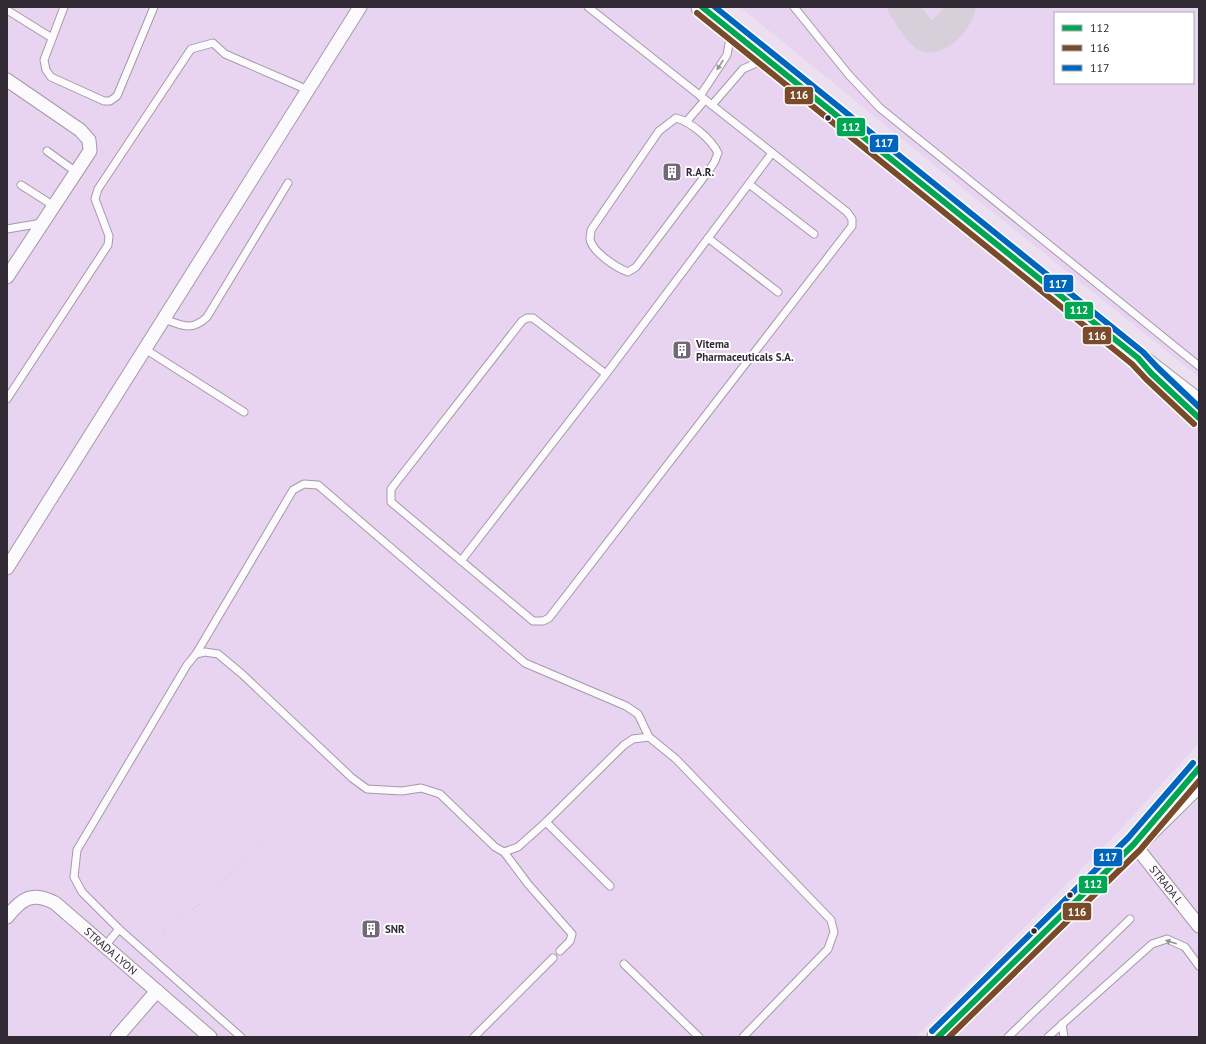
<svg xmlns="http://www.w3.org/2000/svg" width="1206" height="1044" font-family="'PT Sans',sans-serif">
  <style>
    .built { fill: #e8d4f1; fill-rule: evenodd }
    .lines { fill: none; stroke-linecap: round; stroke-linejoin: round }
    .taxiway { stroke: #d7d0da; stroke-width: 31 }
    .service-casing { stroke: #a39aa7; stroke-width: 9 }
    .minor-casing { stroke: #a39aa7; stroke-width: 15 }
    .primary-casing { stroke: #a39aa7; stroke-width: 23 }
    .path { stroke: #d4d1d6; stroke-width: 2; stroke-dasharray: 1 3; stroke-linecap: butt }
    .service { stroke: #fcfafd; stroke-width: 7 }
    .minor { stroke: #fcfafd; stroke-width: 13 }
    .primary { stroke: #fcfafd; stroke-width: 21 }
    .bus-1-casing { stroke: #fff; stroke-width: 9 }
    .bus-2-casing { stroke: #fff; stroke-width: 9 }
    .bus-3-casing { stroke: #fff; stroke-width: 9 }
    .bus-1 { stroke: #00a651; stroke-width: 6 }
    .bus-2 { stroke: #7a4b2a; stroke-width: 6 }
    .bus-3 { stroke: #0065bd; stroke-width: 6 }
    .oneway { fill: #969298 }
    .bus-dot { fill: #312934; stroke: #fff; stroke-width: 1.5 }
    .labels { text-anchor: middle; stroke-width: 4; stroke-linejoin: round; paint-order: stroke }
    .poi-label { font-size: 11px; font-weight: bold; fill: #312934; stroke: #fff; text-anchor: start }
    .street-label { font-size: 11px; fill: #312934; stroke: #fff }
    .line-badge { stroke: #fff; stroke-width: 1.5 }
    .badge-label { font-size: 11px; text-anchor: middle; font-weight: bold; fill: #fff }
  </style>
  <rect width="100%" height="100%" fill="#ebdff0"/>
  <g class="built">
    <polygon points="7,7 689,7 1151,373 1199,418 1199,743 1119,831 916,1037 7,1037"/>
    <path d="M740 7H1199V377L971 195ZM1055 13H1193V83H1055Z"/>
    <polygon points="1199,800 1199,1037 951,1037 1108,876"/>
  </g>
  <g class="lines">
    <path class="taxiway" d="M903 7C909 15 916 28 924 35 937 44 958 19 960 7"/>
    <g class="service-casing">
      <g id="service">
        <polyline points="64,7 44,60 46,70 51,77 104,101 110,101 117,96 154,7"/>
        <polyline points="588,7 847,212 852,219 852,226 549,618 543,621 533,621 391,502 391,489 522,321 527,318 533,318 606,374"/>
        <polyline points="794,7 849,75 880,108 1199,366"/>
        <polyline points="7,10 52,38"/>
        <polyline points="700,96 727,55 731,33"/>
        <polyline points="712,105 743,69 763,60"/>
        <path d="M676 118C691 122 711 139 718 153L714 163 707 173 636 267 628 272C617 268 592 252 590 239 590 237 591 233 591 230L659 131Z"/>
        <polyline points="686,122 705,100"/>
        <polyline points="47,151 76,172"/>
        <polyline points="749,184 814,234"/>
        <polyline points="21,185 54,206"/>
        <polyline points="7,229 42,223"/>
        <polyline points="708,238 778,292"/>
        <path d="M164 319C182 325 191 332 207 317L288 183"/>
        <polyline points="145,349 244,412"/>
        <polyline points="7,399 108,245 109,236 95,199 98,189 191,49 213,43 225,54 308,90"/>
        <polyline points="461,561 606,374 772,153"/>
        <polyline points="196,654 293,490 304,484 318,485 525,663 626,706 638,714 649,737"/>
        <polyline points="546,822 610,886"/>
        <polyline points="504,852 528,884 572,934 570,941 560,951"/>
        <polyline points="119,929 241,1037"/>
        <polyline points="105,946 119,929 82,892 74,877 77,850 187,665 196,654 205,652 218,654 242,674 352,778 367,789 402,791 421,788 440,794 495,847 504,852 518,847 546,822 624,745 633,739 649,737 676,759 831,920 834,932 828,949 743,1037"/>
        <polyline points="624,964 699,1037"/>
        <polyline points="1062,1024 1064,1037"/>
        <polyline points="474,1037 553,958"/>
        <polyline points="1008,1037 1130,919"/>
        <polyline points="1048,1037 1152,944 1167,939 1185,947 1199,966"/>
      </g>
    </g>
    <g class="minor-casing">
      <g id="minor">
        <polyline points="7,80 80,130 89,140 90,151 7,277"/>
        <polyline points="7,568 360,7"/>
        <path id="s1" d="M1134 844 1199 926"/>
        <path id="s2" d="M7 917C22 898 33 891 55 903L210 1037"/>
        <polyline points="117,1037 157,991"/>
      </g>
    </g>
    <g class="primary-casing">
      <g id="primary">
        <polyline points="702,7 1138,358 1199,405"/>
        <polyline points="938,1037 1199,781"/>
      </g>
    </g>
    <polyline class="path" points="154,948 168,925 201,904 334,774"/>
    <use href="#service" class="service"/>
    <use href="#minor" class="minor"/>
    <use href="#primary" class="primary"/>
    <g class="bus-1-casing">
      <g id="bus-1">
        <polyline points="702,7 1138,358 1151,373 1199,418"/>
        <polyline points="938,1037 1134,844 1199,768"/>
      </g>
    </g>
    <g class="bus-2-casing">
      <g id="bus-2">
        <polyline points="697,13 1132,364 1146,379 1194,424"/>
        <polyline points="949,1037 1140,850 1199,781"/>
      </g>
    </g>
    <g class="bus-3-casing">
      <g id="bus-3">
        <polyline points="715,7 1143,352 1157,367 1199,407"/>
        <polyline points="932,1031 1128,838 1193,763"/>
      </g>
    </g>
    <use href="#bus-1" class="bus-1"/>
    <use href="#bus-2" class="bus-2"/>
    <use href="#bus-3" class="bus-3"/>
  </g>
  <defs><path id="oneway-solid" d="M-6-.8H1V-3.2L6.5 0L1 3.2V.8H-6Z"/></defs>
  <g class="oneway">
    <use href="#oneway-solid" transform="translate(720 65) rotate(123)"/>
    <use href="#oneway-solid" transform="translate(1171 942) rotate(-162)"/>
  </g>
  <defs>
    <g id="building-square" transform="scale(1)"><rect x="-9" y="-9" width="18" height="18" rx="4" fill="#726976" stroke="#fff"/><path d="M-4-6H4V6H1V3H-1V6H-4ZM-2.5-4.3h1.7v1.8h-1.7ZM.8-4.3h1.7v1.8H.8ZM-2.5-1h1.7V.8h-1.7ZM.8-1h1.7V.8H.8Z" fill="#fff"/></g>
  </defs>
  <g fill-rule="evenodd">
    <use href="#building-square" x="672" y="172"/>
    <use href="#building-square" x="682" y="350"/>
    <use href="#building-square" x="371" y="929"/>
  </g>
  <g class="bus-dot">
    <circle cx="828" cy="118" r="3.5"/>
    <circle cx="1070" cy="895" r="3.5"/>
    <circle cx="1034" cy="931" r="3.5"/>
  </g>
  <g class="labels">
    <g class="poi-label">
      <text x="686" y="176">R.A.R.</text>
      <text x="696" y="348">Vitema<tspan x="696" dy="13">Pharmaceuticals S.A.</tspan></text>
      <text x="385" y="933">SNR</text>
    </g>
    <g class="street-label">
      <text dy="4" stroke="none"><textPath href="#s1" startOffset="52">STRADA L</textPath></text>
      <text dy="4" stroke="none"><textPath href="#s2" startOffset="130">STRADA LYON</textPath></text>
    </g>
  </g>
  <g class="line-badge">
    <rect x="784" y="86" width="30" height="19" rx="4" fill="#7a4b2a"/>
    <rect x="836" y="117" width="30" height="20" rx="4" fill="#00a651"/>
    <rect x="869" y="134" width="30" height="19" rx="4" fill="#0065bd"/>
    <rect x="1043" y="274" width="31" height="19" rx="4" fill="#0065bd"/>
    <rect x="1064" y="301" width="30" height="19" rx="4" fill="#00a651"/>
    <rect x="1082" y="326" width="30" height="19" rx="4" fill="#7a4b2a"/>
    <rect x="1093" y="848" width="30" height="19" rx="4" fill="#0065bd"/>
    <rect x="1078" y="875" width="30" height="19" rx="4" fill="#00a651"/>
    <rect x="1062" y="902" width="30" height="19" rx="4" fill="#7a4b2a"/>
  </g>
  <g class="badge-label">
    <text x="799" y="99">116</text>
    <text x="851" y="131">112</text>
    <text x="884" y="147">117</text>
    <text x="1058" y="288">117</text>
    <text x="1079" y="314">112</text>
    <text x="1097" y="340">116</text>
    <text x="1108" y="861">117</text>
    <text x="1093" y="888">112</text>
    <text x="1077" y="916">116</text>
  </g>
  <rect width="1206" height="1044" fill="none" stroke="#312934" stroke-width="16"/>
  <rect x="1054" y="12" width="140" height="72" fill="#ffffff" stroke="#ada9ae"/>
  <rect x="1062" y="25" width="20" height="6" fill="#00a651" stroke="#ada9ae"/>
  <text x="1090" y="32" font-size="12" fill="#312934">112</text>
  <rect x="1062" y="45" width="20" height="6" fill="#7a4b2a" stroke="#ada9ae"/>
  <text x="1090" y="52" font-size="12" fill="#312934">116</text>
  <rect x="1062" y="65" width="20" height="6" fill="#0065bd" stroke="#ada9ae"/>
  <text x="1090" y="72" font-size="12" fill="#312934">117</text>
</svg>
